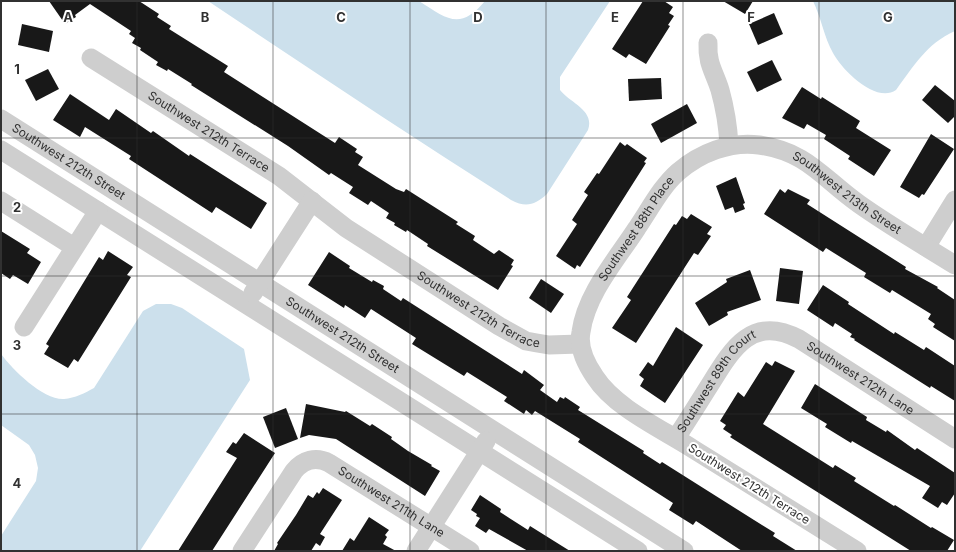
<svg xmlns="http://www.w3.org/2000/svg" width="956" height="552" font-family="Inter,sans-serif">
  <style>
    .water { fill: #cce0ec }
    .building { fill: #181818 }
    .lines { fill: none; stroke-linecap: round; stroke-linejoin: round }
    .minor { stroke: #cecece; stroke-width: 19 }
    .grid { fill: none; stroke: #313131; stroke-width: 1; stroke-opacity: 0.55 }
    .labels { text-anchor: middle; stroke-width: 4; stroke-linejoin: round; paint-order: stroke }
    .street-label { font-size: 12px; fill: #313131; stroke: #fff }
    .grid-label { font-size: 13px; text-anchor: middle; font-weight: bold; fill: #313131; stroke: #fff; stroke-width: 4; stroke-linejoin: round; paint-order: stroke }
  </style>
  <rect width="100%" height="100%" fill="#fff"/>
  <g class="water">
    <path d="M208 1H419C447 19 460 31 485 1H610L560 77V90C570 103 595 110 588 130L547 194C535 205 526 208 511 200 409 135 308 68 208 1Z"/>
    <path d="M813 1H955V31C926 44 914 66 896 90 876 104 842 70 833 53 824 37 821 17 813 1Z"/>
    <path d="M156 304H171L182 308 244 349 250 380 140 551H1V536L36 481 38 468 35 455 29 445 1 425V354C13 370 43 400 64 399 75 398 85 393 94 388L143 311Z"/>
  </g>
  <g class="building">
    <polygon points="49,1 139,1 159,14 157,17 171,26 169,29 228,66 224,72 335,143 339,137 357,149 355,152 363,157 358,165 396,189 404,192 406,189 458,222 456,224 475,236 473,240 494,254 499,250 514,260 511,265 513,266 498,290 427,246 428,244 407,230 406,232 394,225 395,223 386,218 389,213 371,201 368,205 349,193 353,187 331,173 329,175 288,146 191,85 192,84 168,69 167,71 156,65 158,62 140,50 141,48 132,43 135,38 129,34 131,31 90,4 75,15 76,17 65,24"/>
    <polygon points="643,1 664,1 673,7 669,13 674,16 668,25 670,26 646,64 629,54 626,58 612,49"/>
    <polygon points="723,1 753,1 745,14"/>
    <polygon points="774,13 783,34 758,45 749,24"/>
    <polygon points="22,24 53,31 49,52 18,45"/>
    <polygon points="772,60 782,80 757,92 747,72"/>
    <polygon points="48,69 59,89 36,101 25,80"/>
    <polygon points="661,78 662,99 629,101 628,79"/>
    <polygon points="935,85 955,101 955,116 948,123 922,100"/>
    <polygon points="802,87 821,99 822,97 860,121 856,128 891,150 874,176 848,159 850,156 824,139 826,135 807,124 804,129 782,118"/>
    <polygon points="70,94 109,120 116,109 151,133 153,131 189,156 190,154 267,203 251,229 216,207 212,213 129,159 131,156 85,127 80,137 53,120"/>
    <polygon points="687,104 697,123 661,143 651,124"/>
    <polygon points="931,134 954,149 924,195 922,194 919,198 900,187"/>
    <polygon points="620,142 625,146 627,144 647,158 644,162 646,163 580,267 577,265 575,269 556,256 577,224 572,220 588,195 584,192 597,173 599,174"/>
    <polygon points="736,177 745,203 743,204 745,209 735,213 733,207 725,210 716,186"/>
    <polygon points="780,189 785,193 788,189 810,200 807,204 906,267 905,269 938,287 937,288 955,300 955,341 933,327 935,324 928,319 931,314 892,290 890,293 864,277 866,273 826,248 823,252 764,214"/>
    <polygon points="691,214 712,227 707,234 711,236 698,255 694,253 636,343 612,328 631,300 627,297 674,224 676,225 682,216 687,219"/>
    <polygon points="1,231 30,249 27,253 41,262 28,284 13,275 10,279 1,273"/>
    <polygon points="108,251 133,267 127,275 131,277 78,362 74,359 68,368 44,354 49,346 46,344 99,257 103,260"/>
    <polygon points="329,252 350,266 349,268 372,282 373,280 384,286 383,289 401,301 403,298 522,374 524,370 544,385 540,390 557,402 560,397 564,399 565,397 580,407 578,410 644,451 643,453 660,464 662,462 754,520 775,533 773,536 797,551 742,551 696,521 693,525 669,510 673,503 578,442 580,439 535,411 532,415 526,410 524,414 504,401 507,397 467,372 464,376 412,344 416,338 371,309 365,318 345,305 344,308 308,285"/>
    <polygon points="780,268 803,271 799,304 776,301"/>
    <polygon points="750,270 761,300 727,312 728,315 709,326 695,303 727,282 726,279"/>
    <polygon points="541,279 564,294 551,313 529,298"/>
    <polygon points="823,285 849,302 848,304 894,334 895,332 924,350 926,347 955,366 955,401 931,386 930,388 854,340 855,339 850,337 852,334 835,323 833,327 807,310"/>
    <polygon points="676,327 703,345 665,403 640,386 644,379 639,375 648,362 653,366"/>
    <polygon points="775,361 795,371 763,424 833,468 835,465 856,478 854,481 894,506 895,505 931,528 932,527 954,540 947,551 911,551 730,437 732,435 723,429 726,425 720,421 738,392 744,397 766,362 772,366"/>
    <polygon points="815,384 867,417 866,420 886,432 887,430 915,450 917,448 955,473 955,493 947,505 942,502 938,508 922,498 930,486 852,441 851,443 825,427 827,424 801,408"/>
    <polygon points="306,404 345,412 346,411 370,426 372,424 392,437 391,439 408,451 432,465 431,466 440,471 425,496 336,439 309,435 300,438"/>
    <polygon points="286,408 298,439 275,448 263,417"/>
    <polygon points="244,433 275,453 212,551 178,551 237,458 226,452 233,442 236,444"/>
    <polygon points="323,488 342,500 320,534 325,537 320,546 316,543 311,551 274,551 278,544 277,543 296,515 308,495 313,498 317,492 319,494"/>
    <polygon points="480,495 501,509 500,512 528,530 530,526 570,551 528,551 489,529 486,533 475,526 480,518 476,516 477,514 471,510"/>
    <polygon points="369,517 389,530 385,535 387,537 383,544 396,551 342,551 350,538 354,541"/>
  </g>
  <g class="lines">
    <g class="minor">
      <path d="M708 43C707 64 714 71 720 90 725 108 728 127 729 145"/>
      <path id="s1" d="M91 58 279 176 346 228 499 326 526 341 537 343 549 345 580 344"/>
      <path id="s2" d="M1 119 684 551"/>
      <polyline points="1,150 638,551"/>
      <polyline points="1,201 74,247"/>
      <polyline points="926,247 955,200"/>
      <polyline points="253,293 312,201"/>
      <polyline points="24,327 98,211"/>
      <path id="s3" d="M676 438C688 420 699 402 711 383 733 347 753 315 799 339L955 439"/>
      <path id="s4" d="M242 551 294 471C303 460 316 456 329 463L470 551"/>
      <polyline points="416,551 486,441"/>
      <path id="s5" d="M857 551C802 517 748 483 693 449 662 429 615 408 595 377 586 364 578 347 581 332 586 294 617 259 637 228 650 209 661 187 678 172 700 153 730 141 759 145 808 152 822 178 859 204 890 226 923 245 955 265"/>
    </g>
  </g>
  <path class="grid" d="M137 1V551M273 1V551M410 1V551M546 1V551M683 1V551M819 1V551M1 138H955M1 276H955M1 414H955"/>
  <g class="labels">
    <g class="street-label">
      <text dy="4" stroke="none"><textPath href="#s1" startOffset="139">Southwest 212th Terrace</textPath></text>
      <text dy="4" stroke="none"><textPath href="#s2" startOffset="80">Southwest 212th Street</textPath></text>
      <text dy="4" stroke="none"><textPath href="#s5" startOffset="742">Southwest 213th Street</textPath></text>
      <text dy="4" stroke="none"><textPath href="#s5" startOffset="482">Southwest 88th Place</textPath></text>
      <text dy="4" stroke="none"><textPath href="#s1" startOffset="463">Southwest 212th Terrace</textPath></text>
      <text dy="4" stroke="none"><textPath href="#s2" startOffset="404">Southwest 212th Street</textPath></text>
      <text dy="4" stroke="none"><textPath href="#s3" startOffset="251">Southwest 212th Lane</textPath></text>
      <text dy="4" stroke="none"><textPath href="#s3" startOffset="70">Southwest 89th Court</textPath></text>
      <text transform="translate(749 484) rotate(32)" y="4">Southwest 212th Terrace</text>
      <text dy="4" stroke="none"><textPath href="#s4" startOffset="208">Southwest 211th Lane</textPath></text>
    </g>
  </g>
  <g class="grid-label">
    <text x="68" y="22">A</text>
    <text x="205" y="22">B</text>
    <text x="341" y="22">C</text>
    <text x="478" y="22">D</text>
    <text x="615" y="22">E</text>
    <text x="751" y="22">F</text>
    <text x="888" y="22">G</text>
    <text x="17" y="74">1</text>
    <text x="17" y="212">2</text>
    <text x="17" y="350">3</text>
    <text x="17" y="488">4</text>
  </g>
  <rect width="956" height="552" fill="none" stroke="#313131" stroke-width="4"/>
</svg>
